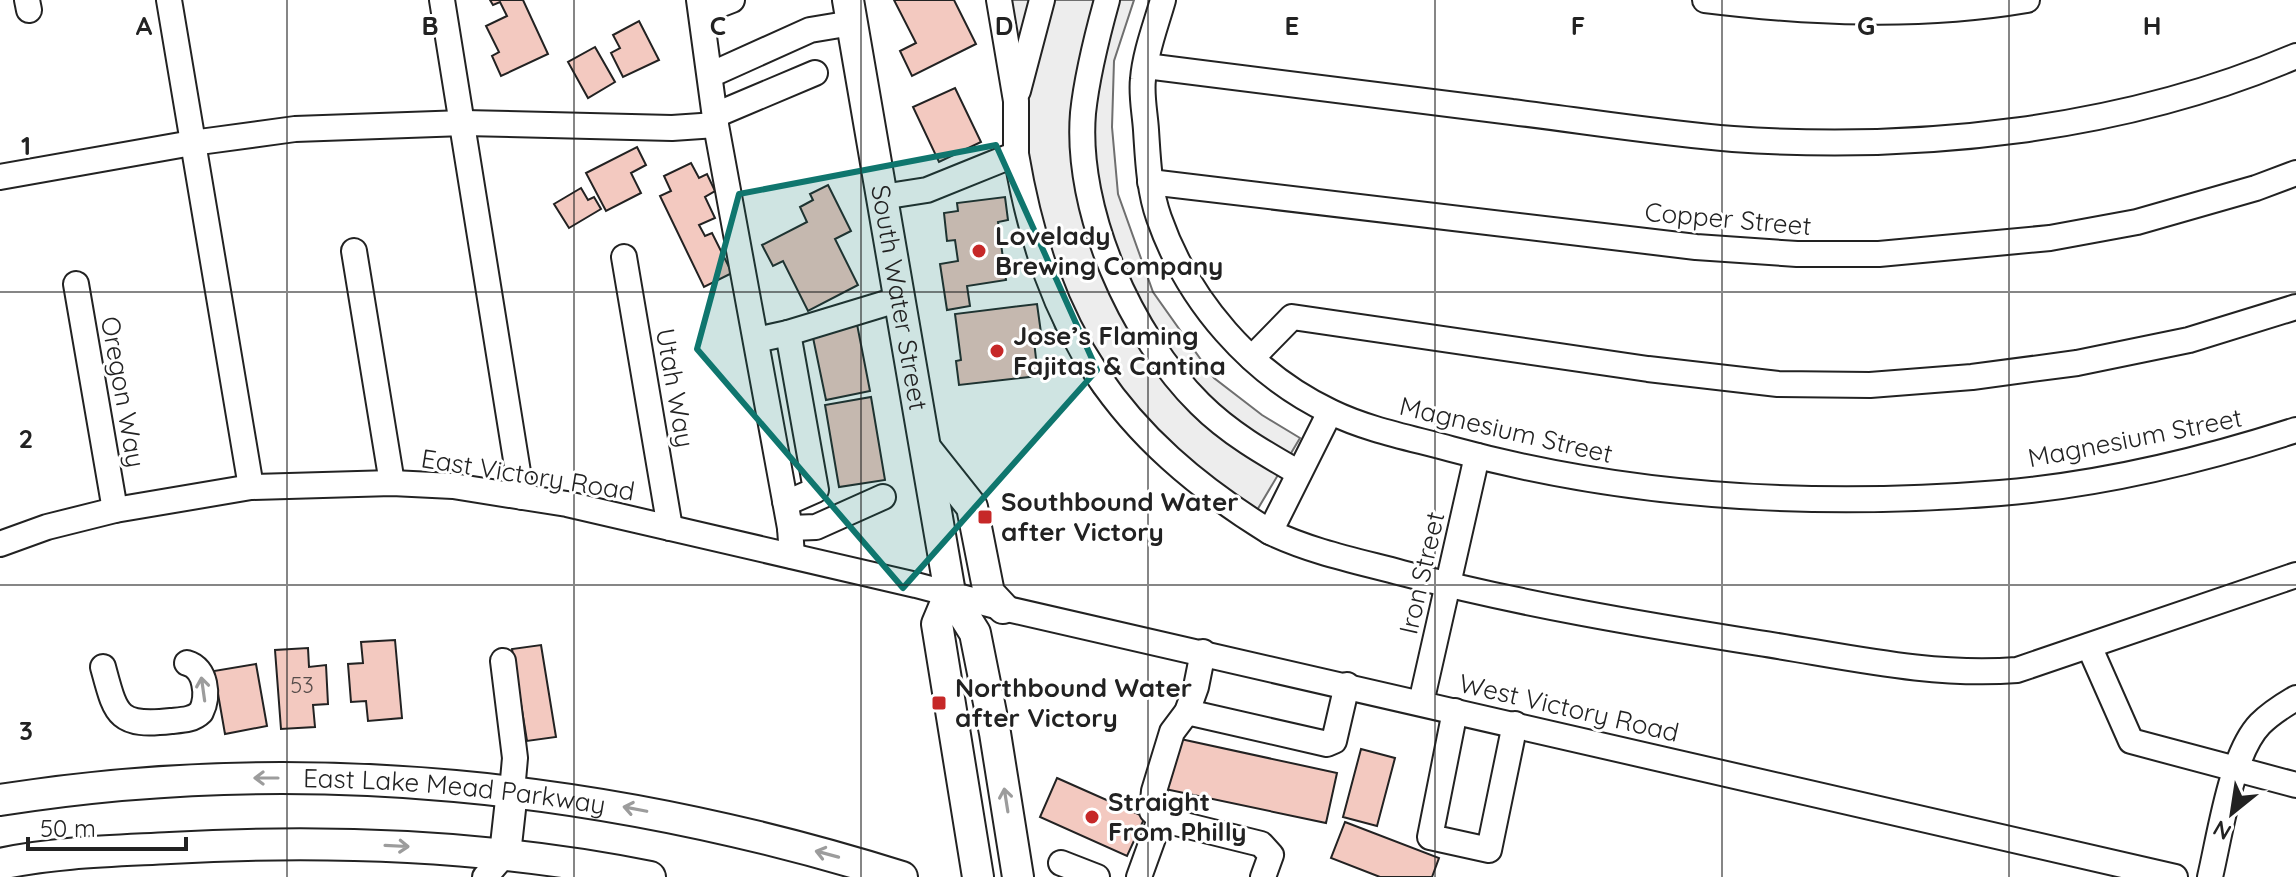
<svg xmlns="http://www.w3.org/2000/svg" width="2296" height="877" font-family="Quicksand,sans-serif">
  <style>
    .parking { fill: #ededed; stroke: #6f6f6f; stroke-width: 2 }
    .building { fill: #f3c9c0; stroke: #222; stroke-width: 2 }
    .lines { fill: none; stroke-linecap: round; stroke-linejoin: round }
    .minor-casing { stroke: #222; stroke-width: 28 }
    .major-casing { stroke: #222; stroke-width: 34 }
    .minor { stroke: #fff; stroke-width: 24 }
    .major { stroke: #fff; stroke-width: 30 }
    .oneway { stroke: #9c9c9c }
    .marked { fill: #0f766e; fill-opacity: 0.2; stroke: #0f766e; stroke-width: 6; stroke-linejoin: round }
    .grid { fill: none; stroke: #222; stroke-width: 2; stroke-opacity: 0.55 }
    .poi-dot { fill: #c62828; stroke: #fff; stroke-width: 3 }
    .labels { text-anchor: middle; stroke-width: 6; stroke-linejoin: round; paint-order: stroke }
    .number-label { font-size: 22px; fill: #564c4a }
    .street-label { font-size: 26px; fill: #222; stroke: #fff }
    .poi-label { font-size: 26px; font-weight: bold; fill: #222; stroke: #fff; text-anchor: start }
    .grid-label { font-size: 26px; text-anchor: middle; font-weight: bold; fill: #222; stroke: #fff; stroke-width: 6; stroke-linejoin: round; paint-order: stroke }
  </style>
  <rect width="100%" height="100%" fill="#fff"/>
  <polygon class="parking" points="989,0 1134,0 1114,61 1112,127 1118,194 1153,292 1214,378 1262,415 1300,438 1247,527 1141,444 1094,393 1056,330 1037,277 1006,138 1002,73"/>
  <g class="building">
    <polygon points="490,0 523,0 548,54 501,76 492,56 499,52 486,26 507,16 500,2 493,5"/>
    <polygon points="894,0 954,0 976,44 912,76 900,51 916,43"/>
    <polygon points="639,21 659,60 623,77 611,53 620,48 613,35"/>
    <polygon points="595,47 615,82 588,98 568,62"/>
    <polygon points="955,88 981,142 939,162 913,107"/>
    <polygon points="637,147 646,165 631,173 641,193 606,211 586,173"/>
    <polygon points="691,163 699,178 707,174 715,191 705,197 715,218 699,225 705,236 712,233 732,273 704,287 660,196 671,191 664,176"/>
    <polygon points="828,185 851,231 835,239 858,285 808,311 783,261 773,266 762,245 807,222 800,207 813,200 810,194"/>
    <polygon points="581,188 588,200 594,197 601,209 569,228 554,204"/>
    <polygon points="1005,197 1008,220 998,222 1006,280 967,286 970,306 947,310 940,264 958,261 955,240 947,241 944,213 958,211 957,203"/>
    <polygon points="1037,304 1042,340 1034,341 1038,376 959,385 956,361 961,360 955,314"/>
    <polygon points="856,319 870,391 826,400 811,328"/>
    <polygon points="871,397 885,480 839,487 825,405"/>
    <polygon points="395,640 402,718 368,721 366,701 351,702 348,664 363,663 361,642"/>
    <polygon points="541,645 556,737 527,741 512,649"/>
    <polygon points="308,648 309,667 326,665 328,704 313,705 315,727 281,729 275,650"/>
    <polygon points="256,664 267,726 225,734 214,671"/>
    <polygon points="1176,738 1337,773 1326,823 1165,789"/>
    <polygon points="1361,749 1395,758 1377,826 1343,817"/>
    <polygon points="1057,778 1145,817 1127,856 1040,817"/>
    <polygon points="1345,822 1439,858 1432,877 1380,877 1331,858"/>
  </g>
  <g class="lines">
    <g class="minor-casing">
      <g id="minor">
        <polyline points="27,0 29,10"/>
        <polyline points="169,0 251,487"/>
        <polyline points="442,0 522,497"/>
        <polyline points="699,0 716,125 790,528 792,556"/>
        <path d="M1107 0C1097 36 1087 75 1083 113 1075 211 1131 336 1200 404 1229 433 1264 453 1299 473"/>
        <path d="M1163 0C1156 25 1145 53 1143 79 1141 95 1145 114 1146 130 1148 160 1149 190 1159 218 1188 301 1251 374 1331 412 1368 430 1411 438 1451 449 1630 498 1815 508 2000 493 2097 485 2203 460 2296 430"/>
        <path d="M1705 0C1811 13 1921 18 2027 0"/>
        <polyline points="701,12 732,0"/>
        <path d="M1146 66C1268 82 1390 97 1512 112 1585 121 1659 133 1733 139 1919 152 2124 130 2296 56"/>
        <polyline points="710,73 719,71 810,30 852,23"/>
        <polyline points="1018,91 1042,0"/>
        <polyline points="715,113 725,111 815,73"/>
        <path d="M1016 154C1046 331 1117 438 1270 532L1330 412"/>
        <polyline points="0,177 192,143 295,129 464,123 672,128 716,125"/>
        <polyline points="1150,182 1696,247 1797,254 1879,254 2050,238 2137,222 2256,188 2296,173"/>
        <polyline points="882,197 927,190 1016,154 1016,101 999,0"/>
        <polyline points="354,251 392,483"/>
        <polyline points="624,257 670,528"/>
        <polyline points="76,284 115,510"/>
        <polyline points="788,333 900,299"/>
        <polyline points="756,340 788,333 816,490 791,501 785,501"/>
        <polyline points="1252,358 1292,317 1648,369 1778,384 1870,385 1972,377 2077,363 2189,340 2296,307"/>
        <polyline points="790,528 816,527 883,497"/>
        <path d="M1270 532C1312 552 1357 561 1402 573 1520 604 1639 624 1759 643 1844 656 1931 677 2017 670L2296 575"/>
        <polyline points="0,544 47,527 115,510 251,487 392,483 453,486 567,504 916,585 1003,608 2175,877"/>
        <polyline points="2089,646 2131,741 2296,785"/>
        <polyline points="503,661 515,758 512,791"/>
        <path d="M103 667C116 715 117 727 171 721 182 720 193 720 201 712 209 696 206 668 187 663"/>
        <polyline points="1421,703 1477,456"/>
        <polyline points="1455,711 1430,837 1489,850 1515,724"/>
        <polyline points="1187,712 1327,744 1334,741 1347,685"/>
        <polyline points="1160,819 1152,811 1154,791 1172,732 1187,712 1196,687 1203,652"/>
        <polyline points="1061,863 1097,877"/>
        <polyline points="485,877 505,854"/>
        <polyline points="1139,877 1160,819 1261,844 1271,855 1263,877"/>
        <path d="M2210 877C2220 835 2231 754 2260 724 2270 714 2284 705 2296 698"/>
      </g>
    </g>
    <g class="major-casing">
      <g id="major">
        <path id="s1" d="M848 0 950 593 975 633 995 733 1018 877"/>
        <polyline points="926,449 972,507 989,593 1003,608"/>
        <polyline points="950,593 937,624 978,877"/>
        <path id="s2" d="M0 800C304 752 609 785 902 877"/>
        <polyline points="505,854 512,791"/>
        <path d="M0 864C55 852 113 851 170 848 331 839 492 845 650 877"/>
      </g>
    </g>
    <use href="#minor" class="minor"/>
    <use href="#major" class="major"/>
  </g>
  <defs><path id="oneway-shaft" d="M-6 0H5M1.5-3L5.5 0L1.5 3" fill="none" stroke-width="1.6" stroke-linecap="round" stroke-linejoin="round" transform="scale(2)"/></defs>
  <g class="oneway">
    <use href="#oneway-shaft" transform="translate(203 689) rotate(-98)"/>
    <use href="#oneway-shaft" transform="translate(266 778) rotate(180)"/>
    <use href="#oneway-shaft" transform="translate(1006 800) rotate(-99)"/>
    <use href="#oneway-shaft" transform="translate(635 809) rotate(-169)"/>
    <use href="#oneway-shaft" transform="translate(397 846) rotate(3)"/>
    <use href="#oneway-shaft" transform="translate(827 854) rotate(-165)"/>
  </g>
  <path class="marked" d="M996 145 1097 370 903 588 697 349 739 194Z"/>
  <path class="grid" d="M287 0V877M574 0V877M861 0V877M1148 0V877M1435 0V877M1722 0V877M2009 0V877M0 292H2296M0 585H2296"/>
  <g class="poi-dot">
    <circle cx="979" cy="251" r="8"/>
    <circle cx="997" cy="351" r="8"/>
    <rect x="977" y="509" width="16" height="16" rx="4"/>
    <rect x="931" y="695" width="16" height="16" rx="4"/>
    <circle cx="1092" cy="817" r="8"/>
  </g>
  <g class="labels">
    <g class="number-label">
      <text x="302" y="693">53</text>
    </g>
    <g class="street-label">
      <text transform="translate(1728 219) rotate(5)" y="9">Copper Street</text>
      <text dy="9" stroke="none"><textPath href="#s1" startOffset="302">South Water Street</textPath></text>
      <text transform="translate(675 388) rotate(80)" y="9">Utah Way</text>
      <text transform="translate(123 392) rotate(80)" y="9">Oregon Way</text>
      <text transform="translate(1506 430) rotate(13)" y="9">Magnesium Street</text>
      <text transform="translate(2135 438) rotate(-11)" y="9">Magnesium Street</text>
      <text transform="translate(528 475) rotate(9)" y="9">East Victory Road</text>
      <text transform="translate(1422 573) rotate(-77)" y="9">Iron Street</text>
      <text transform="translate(1569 708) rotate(13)" y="9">West Victory Road</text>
      <text dy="9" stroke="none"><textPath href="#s2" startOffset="456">East Lake Mead Parkway</textPath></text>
    </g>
    <g class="poi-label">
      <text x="995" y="245">Lovelady<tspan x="995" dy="30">Brewing Company</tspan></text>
      <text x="1013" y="345">Jose’s Flaming<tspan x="1013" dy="30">Fajitas &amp; Cantina</tspan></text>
      <text x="1001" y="511">Southbound Water<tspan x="1001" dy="30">after Victory</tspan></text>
      <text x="955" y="697">Northbound Water<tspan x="955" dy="30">after Victory</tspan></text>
      <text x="1108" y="811">Straight<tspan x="1108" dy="30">From Philly</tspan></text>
    </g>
  </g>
  <g class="grid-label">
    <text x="144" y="35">A</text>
    <text x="430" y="35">B</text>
    <text x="718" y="35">C</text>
    <text x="1004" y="35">D</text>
    <text x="1292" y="35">E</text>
    <text x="1578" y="35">F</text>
    <text x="1866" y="35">G</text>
    <text x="2152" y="35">H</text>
    <text x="26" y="155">1</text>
    <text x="26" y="448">2</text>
    <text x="26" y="740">3</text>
  </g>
  <g transform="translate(2232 813) rotate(210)" stroke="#ffffff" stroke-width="6" paint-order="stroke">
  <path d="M0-6L14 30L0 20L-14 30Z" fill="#222222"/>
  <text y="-12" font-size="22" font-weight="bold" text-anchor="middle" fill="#222222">N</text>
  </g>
  <path d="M28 837v12h158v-12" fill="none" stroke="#222222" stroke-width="4"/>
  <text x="40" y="837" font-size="24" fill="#222222" stroke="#ffffff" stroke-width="6" paint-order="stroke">50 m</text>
</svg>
